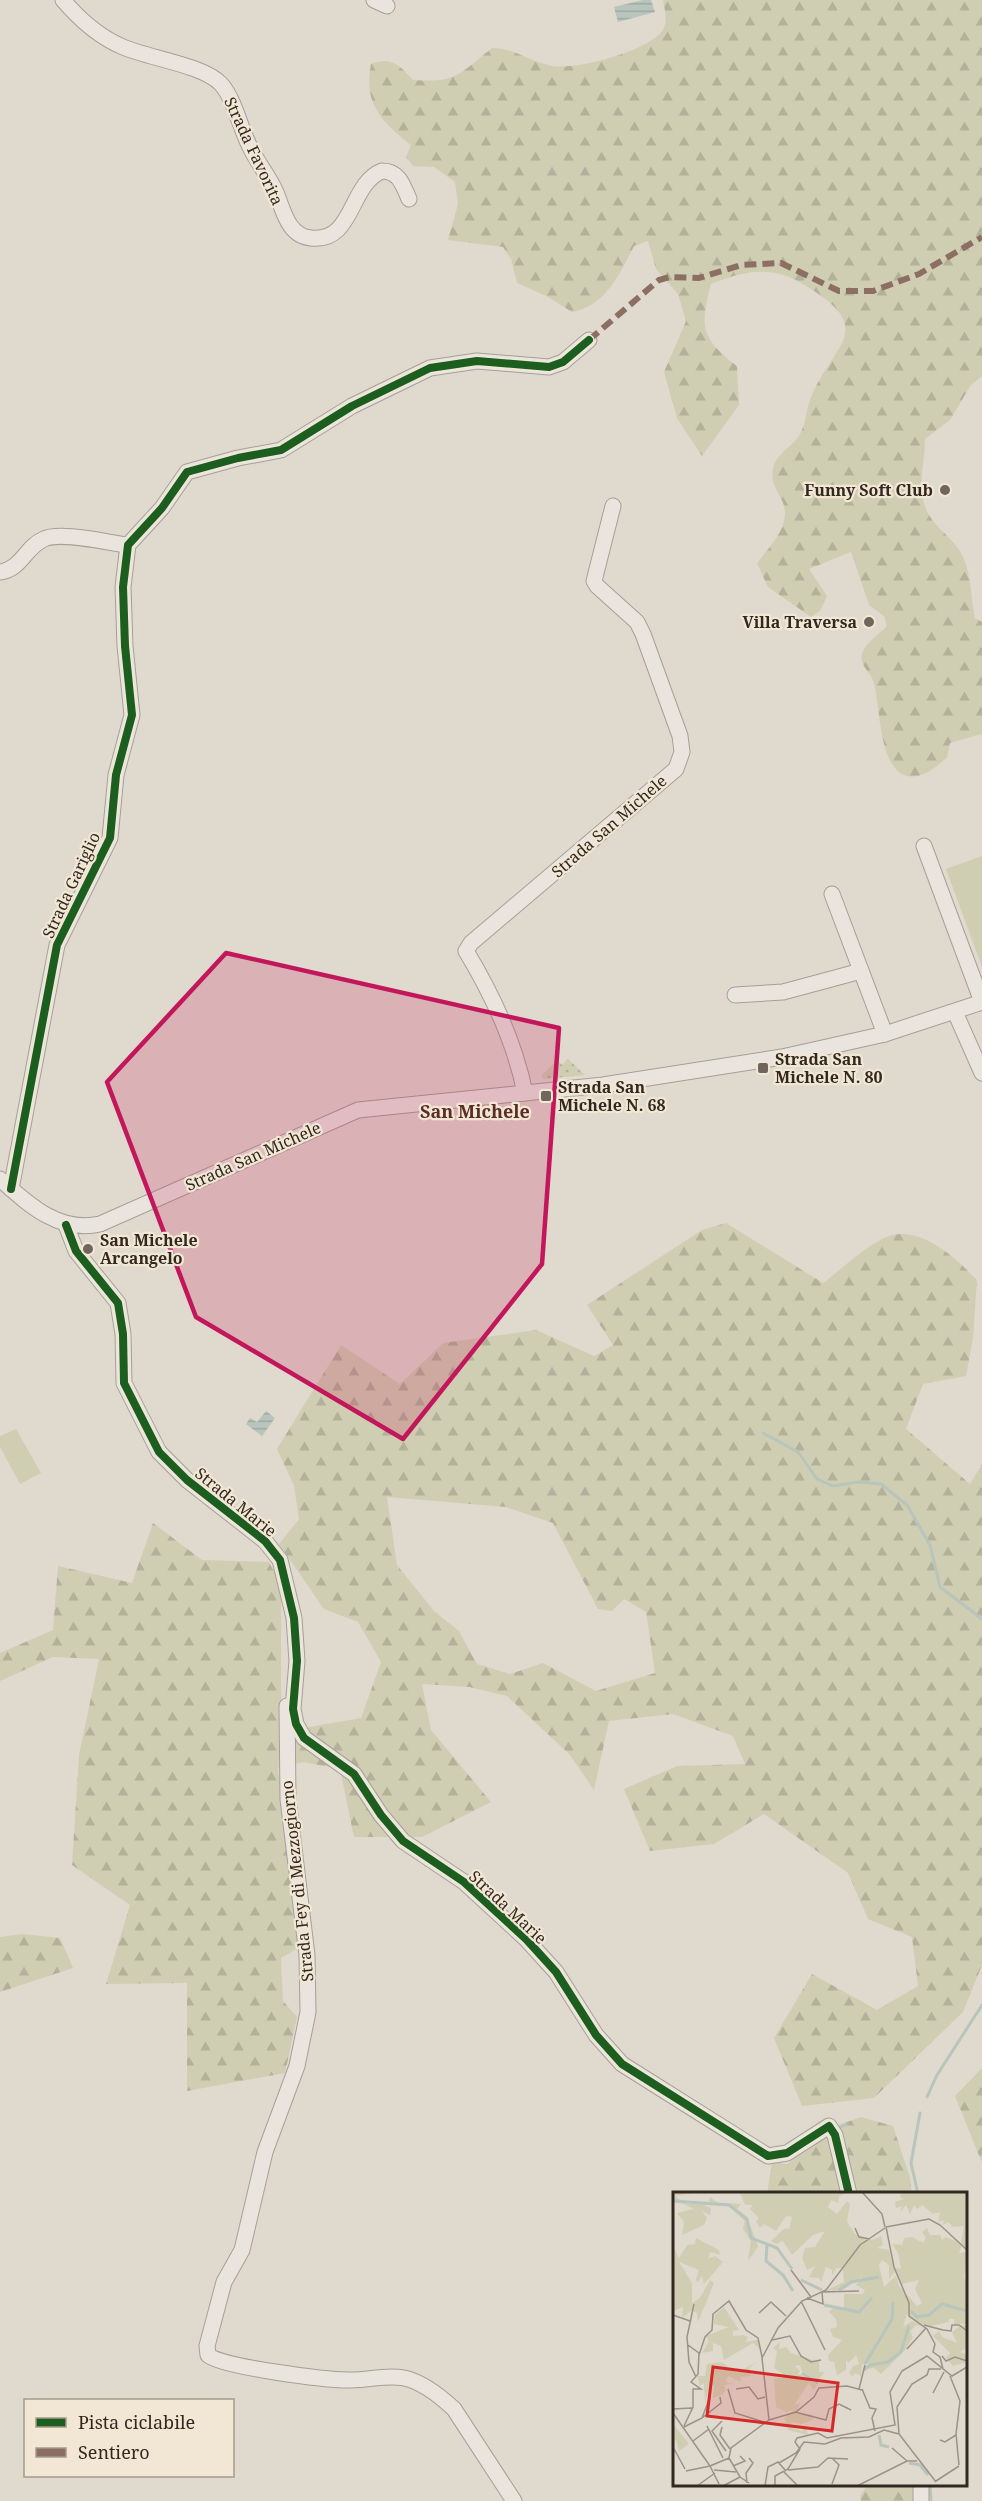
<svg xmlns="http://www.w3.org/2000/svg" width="982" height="2501" font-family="'Noto Serif',serif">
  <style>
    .grass { fill: url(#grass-dots) }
    .forest { fill: url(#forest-firs); fill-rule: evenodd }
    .garden { fill: #d0ceb2 }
    .water { fill: url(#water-rules) }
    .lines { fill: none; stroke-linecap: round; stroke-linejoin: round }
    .stream { stroke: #b7c5bc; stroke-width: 3 }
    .minor-casing { stroke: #a69f96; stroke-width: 17 }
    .minor { stroke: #e9e5de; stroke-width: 15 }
    .quiet { stroke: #8d6e63; stroke-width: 6; stroke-dasharray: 12 6; stroke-linecap: butt }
    .cycleway-casing { stroke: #f1e7d4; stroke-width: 11 }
    .cycleway { stroke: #1b5e20; stroke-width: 8 }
    .marked { fill: #c2185b; fill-opacity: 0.2; stroke: #c2185b; stroke-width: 4.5; stroke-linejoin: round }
    .poi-dot { fill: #70665d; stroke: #f1e7d4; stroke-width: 2 }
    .labels { text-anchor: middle; stroke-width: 4.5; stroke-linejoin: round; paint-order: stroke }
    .street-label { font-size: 16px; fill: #332820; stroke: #f1e7d4 }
    .poi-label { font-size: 16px; font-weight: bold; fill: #332820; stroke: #f1e7d4; text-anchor: start }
    .neighbourhood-label { font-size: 18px; font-weight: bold; fill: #5b2d24; stroke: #f1e7d4 }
    .inset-river { fill: none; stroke: #b7c5bc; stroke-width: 3 }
    .inset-road { fill: none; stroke: #9b9288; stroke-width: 1.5 }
    .view { fill: #d62828; fill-opacity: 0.15; stroke: #d62828; stroke-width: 3 }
    .inset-edge { fill: none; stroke: #332820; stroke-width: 3 }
  </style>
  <defs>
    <pattern id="grass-dots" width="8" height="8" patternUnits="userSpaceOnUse" patternTransform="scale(1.5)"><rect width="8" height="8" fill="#d0ceb2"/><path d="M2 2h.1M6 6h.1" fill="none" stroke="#b3b199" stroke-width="1.8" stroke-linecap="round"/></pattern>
    <pattern id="forest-firs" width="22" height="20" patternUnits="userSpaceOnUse" patternTransform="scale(1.5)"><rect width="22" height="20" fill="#d0ceb2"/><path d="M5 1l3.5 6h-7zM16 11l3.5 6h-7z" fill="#b3b199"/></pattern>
    <pattern id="water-rules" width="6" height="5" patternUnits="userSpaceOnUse" patternTransform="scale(1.5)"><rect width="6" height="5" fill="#b7c5bc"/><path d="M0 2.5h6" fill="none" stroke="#9ea9a1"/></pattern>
  </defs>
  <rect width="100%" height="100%" fill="#e0d9cd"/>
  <polygon class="grass" points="568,1059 585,1075 543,1079 542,1075 557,1060 562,1065"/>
  <g class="forest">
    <path d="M663 0H982V376L971 385 950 420 925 439C925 461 918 482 924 503 929 524 949 534 960 551 971 569 971 598 975 618L982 622V734L950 743 947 758C940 763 932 771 924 774 878 792 881 708 874 683 871 672 859 666 862 654 865 643 879 634 887 626L884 616 869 605 851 552 809 569 827 596 820 611 811 617 768 587 757 563C769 548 792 524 783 503 778 491 770 483 773 469 776 453 793 447 800 434 807 422 806 407 812 395 835 342 877 329 806 286 773 265 747 270 711 284 700 326 700 338 737 366L739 405 702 456 677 418 664 372 686 321 678 294 656 269 648 241 634 246C620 273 606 306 572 312L548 297 517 283 511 259 503 247 448 240 458 204 455 182 434 167 413 166 406 157 411 145C382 122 363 104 371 64 391 56 399 65 413 80 458 83 459 74 492 48 515 48 531 63 553 66 577 70 648 51 662 31 668 23 665 10 663 0Z"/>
    <path d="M726 1223 823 1283C842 1269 863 1248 884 1238 918 1222 956 1258 977 1280L973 1338 966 1376 923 1384 906 1429 970 1484 982 1464V1965L963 2012 874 2098 802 2106 774 2038 812 1974 877 2010 918 1986 912 1937 868 1919 848 1873 764 1814 714 1844 650 1851 624 1789 677 1766 745 1764 733 1736 673 1714 609 1721 594 1790 570 1755 507 1696 469 1687 422 1684 431 1730 491 1802 422 1837H354L340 1769 303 1762 278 1768 300 1947 281 1958 283 2001 297 2017 285 2073 187 2091V1983L106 1984 130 1905 72 1865 79 1755 99 1659 53 1657 0 1681V1653L53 1630 58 1566 132 1583 153 1523 202 1560 269 1562 281 1585V1732L361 1718 381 1662 358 1622 324 1609 279 1544 299 1519 294 1486 277 1449 341 1345 400 1384 443 1343 536 1330 594 1356 613 1345 587 1305 702 1230ZM387 1497 506 1507 553 1523 598 1609 612 1611 624 1599 646 1612 655 1673 596 1691 543 1663 510 1674 477 1664 459 1631 434 1611 397 1565Z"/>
    <polygon points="22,1934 60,1938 73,1968 0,1992 0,1937"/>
    <polygon points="982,2068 982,2163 955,2096"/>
    <polygon points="861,2117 893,2126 910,2178 912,2193 767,2194 772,2162 787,2164 827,2137 836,2126"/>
    <polygon points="868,2484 913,2485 913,2501 861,2501 860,2496"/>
  </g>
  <g class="garden">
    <polygon points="982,856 982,967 946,869"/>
    <polygon points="16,1429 41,1473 20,1484 0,1447 0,1436"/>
  </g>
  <g class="water">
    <polygon points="643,0 651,0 655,12 618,22 614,7"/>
    <polygon points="266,1411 275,1418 262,1436 246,1424 250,1418 257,1422"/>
  </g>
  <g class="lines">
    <g class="stream">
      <polyline points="763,1433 798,1452 817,1479 833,1486 858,1482 881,1484 907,1505 930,1545 940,1587 982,1619"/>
      <polyline points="927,2097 937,2075 982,2005"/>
      <polyline points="837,2129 846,2124"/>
      <polyline points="918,2194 911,2163 920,2113"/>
      <polyline points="930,2484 931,2501"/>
    </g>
    <g class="minor-casing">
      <g id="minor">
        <path d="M63 0C80 20 99 37 123 47 148 58 203 65 221 84 235 100 240 128 250 147 257 162 268 175 275 190 283 208 287 236 311 238 354 243 349 184 382 171 399 171 403 185 409 199"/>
        <polyline points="374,0 387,6"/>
        <path d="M0 572C22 569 25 547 44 539 60 531 109 543 128 545"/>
        <polyline points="924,846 982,1002"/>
        <polyline points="832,894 885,1034"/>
        <polyline points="735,995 783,992 861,971"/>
        <polyline points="955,1012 982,1073"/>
        <path d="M525 1093C515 1043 492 994 466 951L471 943 676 769 682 752 680 736 643 634 637 622 597 586 594 581 613 506"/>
        <path d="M0 1179C29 1205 59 1233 100 1224L358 1110 603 1085 782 1057 885 1034 982 1002"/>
        <polyline points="11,1189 57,945 110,838 116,775 132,715 125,646 123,587 128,545 162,508 187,472 238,458 281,450 352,406 430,368 477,361 549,367 563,362 589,340"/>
        <polyline points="66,1225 76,1251 118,1303 123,1334 124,1383 159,1452 187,1480 265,1541 280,1560 294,1618 297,1661 293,1709 296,1724 304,1738 354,1774 381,1815 403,1841 464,1882 526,1939 556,1972 596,2035 622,2064 768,2156 787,2153 829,2126 835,2135 849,2194"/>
        <path d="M287 1706 288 1799 307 1955 308 2012 297 2066 265 2152 242 2250 224 2282 207 2346 208 2355C221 2367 327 2380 348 2380 367 2381 385 2374 404 2378 423 2382 440 2396 454 2409L514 2501"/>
        <polyline points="921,2484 921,2501"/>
      </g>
    </g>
    <use href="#minor" class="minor"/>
    <polyline class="quiet" points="589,340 659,280 670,277 699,278 741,265 781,263 839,291 873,291 919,274 982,237"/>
    <g class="cycleway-casing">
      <g id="cycleway">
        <polyline points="11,1189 57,945 110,838 116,775 132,715 125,646 123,587 128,545 162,508 187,472 238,458 281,450 352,406 430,368 477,361 549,367 563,362 589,340"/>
        <polyline points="66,1225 76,1251 118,1303 123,1334 124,1383 159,1452 187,1480 265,1541 280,1560 294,1618 297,1661 293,1709 296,1724 304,1738 354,1774 381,1815 403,1841 464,1882 526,1939 556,1972 596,2035 622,2064 768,2156 787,2153 829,2126 835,2135 849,2194"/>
      </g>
    </g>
    <use href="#cycleway" class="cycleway"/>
  </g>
  <path class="marked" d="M226 953 559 1028 542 1264 403 1439 196 1317 107 1082Z"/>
  <g class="poi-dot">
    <circle cx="945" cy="490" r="6"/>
    <circle cx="869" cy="622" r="6"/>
    <rect x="757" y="1062" width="12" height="12" rx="3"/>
    <rect x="540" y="1090" width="12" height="12" rx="3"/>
    <circle cx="88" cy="1249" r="6"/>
  </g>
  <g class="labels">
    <g class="street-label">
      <text transform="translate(254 151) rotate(65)" y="6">Strada Favorita</text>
      <text transform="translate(609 826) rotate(-41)" y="6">Strada San Michele</text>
      <text transform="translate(71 885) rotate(-65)" y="6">Strada Gariglio</text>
      <text transform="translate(253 1156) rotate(-24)" y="6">Strada San Michele</text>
      <text transform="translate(236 1502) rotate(39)" y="6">Strada Marie</text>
      <text transform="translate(297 1881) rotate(-96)" y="6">Strada Fey di Mezzogiorno</text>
      <text transform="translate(508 1907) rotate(43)" y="6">Strada Marie</text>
    </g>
    <g class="poi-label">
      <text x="933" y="496" text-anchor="end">Funny Soft Club</text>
      <text x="857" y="628" text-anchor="end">Villa Traversa</text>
      <text x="775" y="1065">Strada San<tspan x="775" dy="18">Michele N. 80</tspan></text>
      <text x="558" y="1093">Strada San<tspan x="558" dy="18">Michele N. 68</tspan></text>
      <text x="100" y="1246">San Michele<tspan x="100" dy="18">Arcangelo</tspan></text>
    </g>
    <g class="neighbourhood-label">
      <text x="475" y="1118">San Michele</text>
    </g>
  </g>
  <g transform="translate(673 2192)">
    <rect width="294" height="294" fill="#e0d9cd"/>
    <path d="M0 0H26L2 4 14 12 36 10 37 5 45 11 68 12 64 17 74 25 85 54 81 61 75 68 78 49 70 37 72 29 56 14 28 12 38 16 37 23 29 19 34 26 31 33 9 43 11 30 4 21 21 17 3 8 0 12ZM176 0 166 4 165 11 158 8 155 15 164 22 174 9 177 12 174 30 182 42 199 48 208 44 210 53 204 56 216 58 222 79 216 87V73L209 68 206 73 211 95 223 84 226 94 244 114 249 111 242 97 246 88 229 92 222 76 228 77 225 61 219 52 229 53 231 46 239 45 250 51 253 46 249 40 254 36 257 43H267L269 48 272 45 288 51 291 34 280 35 275 30 269 33 272 28 265 30 267 20 260 22 249 13 244 17 241 13 237 22 233 13 227 20 229 14 223 16 222 10 231 7 227 6 228 0H294V57L289 53 286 61 294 60 291 86 294 89V132H281V127H276V130L258 134 247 132 234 122 230 135 239 129 250 134 243 133 237 139 240 145 233 157 208 182 201 176 194 177 197 173 193 170 189 173 188 184 182 181 180 185 176 181 180 174 186 172 183 163 176 171 173 168V178L164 183 161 170 156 169 155 163 169 148 160 145 157 137 164 135 163 127 156 120 161 115 171 117V102H190L192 98 183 93 190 84 170 98 152 99 171 90 170 76H163L159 84V78L153 75 148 90 146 86 136 85 142 74 134 78 129 66 132 56 142 55 152 39 140 43 119 63 110 49 104 52 98 49 112 36 116 37 119 25 113 24 103 39 91 32 87 36 83 29 86 26 77 17 80 13H72L67 1ZM23 46 46 58 47 63 37 60 35 67 42 64 50 70 31 92 29 84 25 90 23 88 26 78 6 70 19 91V111L27 106 37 88 41 91 25 130 24 121 19 118 9 126 10 115 0 119V54L6 66 14 53 22 52ZM51 115 66 138 71 137 60 139V144L70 143 75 145 72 150 85 148 86 156 80 151 51 168 48 154 40 151V159L29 161 36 149 33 144 56 135 41 132 42 123ZM288 133 294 134V156L287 160 294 162V170L280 174 273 166 277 161 260 144 266 139 269 145 284 151 279 140ZM107 150 106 157 113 155 118 161 146 170V180H151L145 189 129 179 127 173 122 174 127 179 124 183 128 182 144 193 141 198 136 191 127 204 125 198 127 205 121 213 127 211 124 220 139 223 140 228 128 232 118 230 119 236 129 239 133 233 135 243 115 238 111 226 122 217 113 220 103 215 101 187 114 185 101 176 104 159 100 156ZM49 170 64 181 84 170 76 176 78 184 67 185 68 190 55 184 53 190 61 192 51 193 53 198 49 203 40 206 41 194 37 192 32 211 31 191 27 194 24 184H32L34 172Z" fill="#d0ceb2"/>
    <path d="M0 232 16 252 6 259 3 248 0 249Z" fill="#d0ceb2"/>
    <path class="inset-river" d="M0 9 56 13 74 27 78 46 104 56 119 77M94 53 93 69 110 83 120 99M128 88 149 98M166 98 178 90 206 85M151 113 186 120 199 106M238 119 244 125 256 123 269 112 294 119M192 172 219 127 220 110M191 178 197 173 215 170 228 160 236 134M129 181 145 191M206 243 208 253 216 255M236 271 247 273 255 283"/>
    <path class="inset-road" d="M189 0 209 22 212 35M213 35 221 75 236 111V124L254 137 262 152 260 160 267 165 270 177M213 35 256 27 267 33 294 58M182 36 186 45 197 47M118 78 138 105M134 106 150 112 149 100 186 99M128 109 152 158M21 112 14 145 16 170 23 185M86 121 98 110 113 124M0 123 17 129M251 133 270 138M270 138 278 139 279 133H286L294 139M99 148 117 144 128 164 138 170 148 168M234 157 253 136M26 163 32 145 39 138 40 122 56 109 73 138 85 146 89 165M269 164 273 169 282 165 294 169M277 184 287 209 283 242 286 273M55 197 62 221 94 231M63 197 76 195 85 207 92 205M186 197 192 173M189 197 197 216 203 217 199 226 202 239M260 201 271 180M0 217 19 216M122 220 153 228 156 217 166 212 178 218M0 221 37 274 13 279M29 226 48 211 47 205M96 228 123 220 141 205 146 196 174 194 189 198M49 229 39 239 53 259M11 234 20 215V197H28L18 190 25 182 26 161 15 153M34 234 50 266M11 235 29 226 37 205M49 235 47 243 57 257M267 248 272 250 283 243M20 249 36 237M0 255 12 277M219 256 234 269M56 266 58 256 96 228 89 166 105 136 129 109 153 98 187 53 212 36M56 266 67 285 76 291M159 266 166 273 159 292M106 271 123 261 131 250 152 252 168 246 196 245 211 238 226 242M60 274 72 269 67 264M41 278 63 280M115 278 145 275 155 266 175 267M111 280 125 294M263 289 286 274M263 290 226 242 224 215 239 192 254 183 256 177H268M74 291 73 281 80 271 76 266M46 292 37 274 56 266M24 294 42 281M50 294 67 285M92 294 95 275 105 270 113 279M102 294V284L115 277 127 257 122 250 124 246 145 241 154 246 222 233 217 200 229 179 254 164 279 184 294 175M184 294 234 269H244"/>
    <path class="view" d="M40 175 165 191 159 239 34 224Z"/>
    <rect width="294" height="294" class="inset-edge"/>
  </g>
  <rect x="24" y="2399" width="210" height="78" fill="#f1e7d4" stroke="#a59b8c" stroke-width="1.5"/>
  <rect x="36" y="2418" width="30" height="9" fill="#1b5e20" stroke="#a59b8c" stroke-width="1.5"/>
  <text x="78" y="2429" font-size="18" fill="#332820">Pista ciclabile</text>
  <rect x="36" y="2448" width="30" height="9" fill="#8d6e63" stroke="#a59b8c" stroke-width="1.5"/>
  <text x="78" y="2459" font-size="18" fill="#332820">Sentiero</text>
</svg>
